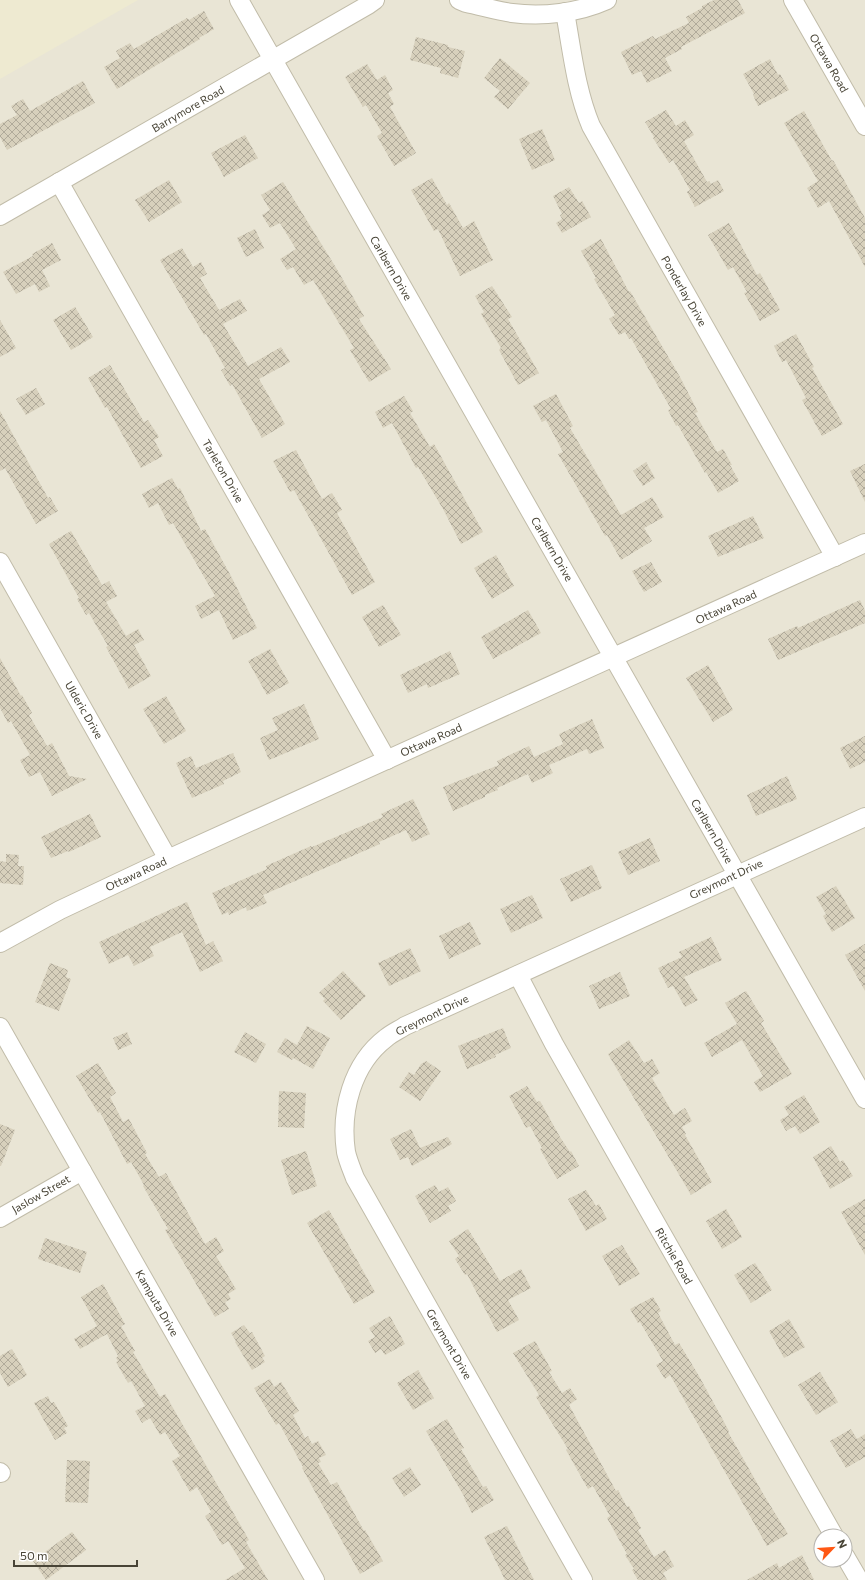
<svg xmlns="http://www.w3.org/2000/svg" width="865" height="1580" font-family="Commissioner,sans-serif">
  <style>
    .residential { fill: #e9e5d5; fill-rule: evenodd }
    .education { fill: #eeead1 }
    .building { fill: url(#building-cross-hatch) }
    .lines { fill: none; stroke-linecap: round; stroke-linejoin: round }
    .street-casing { stroke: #c1bca9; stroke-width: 20 }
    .street { stroke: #fff; stroke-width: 18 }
    .labels { text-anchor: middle; stroke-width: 4; stroke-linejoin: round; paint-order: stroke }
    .street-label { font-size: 11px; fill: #484436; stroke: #fff }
  </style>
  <defs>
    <pattern id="building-cross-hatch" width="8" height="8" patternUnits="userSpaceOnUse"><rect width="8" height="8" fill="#d7d0bc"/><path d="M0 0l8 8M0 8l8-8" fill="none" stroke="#b0aa9a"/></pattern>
  </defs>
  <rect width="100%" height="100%" fill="#f5f2e8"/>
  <path class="residential" d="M0 0H865V1580H0ZM821 1536H845V1560H821Z"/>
  <polygon class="education" points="0,0 138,0 0,79"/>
  <g class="building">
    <polygon points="714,0 738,0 745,13 681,47 682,49 665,58 672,71 647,83 641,71 632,75 621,52 653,36 655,39 689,23 686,17 702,8 702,6"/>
    <polygon points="204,11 214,29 199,38 200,39 117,89 104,67 120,58 116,51 130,43 134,49 187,18 189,20"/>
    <polygon points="416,37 448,45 448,47 465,51 458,78 440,73 441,68 410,60"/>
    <polygon points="500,58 530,83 508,109 494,97 500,91 484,78"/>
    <polygon points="770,59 778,75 780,74 789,90 758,106 753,95 754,94 743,74"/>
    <polygon points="367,64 377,80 385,75 393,90 388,93 394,104 390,107 416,153 394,166 377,136 382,133 366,105 363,107 345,77"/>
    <polygon points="83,81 95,103 7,150 0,137 0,124 17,115 11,106 23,99 30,111"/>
    <polygon points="666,110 676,126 685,120 694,135 684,141 707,182 709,181 711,184 718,180 724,191 695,207 687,192 690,190 673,160 669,163 653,138 654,137 645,122"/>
    <polygon points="804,111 832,161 833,160 865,218 865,267 829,201 818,208 807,188 818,181 784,123"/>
    <polygon points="542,129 555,160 532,170 519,139"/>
    <polygon points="245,135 258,158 224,177 211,153"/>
    <polygon points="432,178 447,205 449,203 463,228 474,221 493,260 460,276 438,229 434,231 411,190"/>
    <polygon points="169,180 182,202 149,222 135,200"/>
    <polygon points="283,182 335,266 364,316 359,319 391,369 369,382 350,350 354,348 313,280 304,285 293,267 287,270 280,259 296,249 280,223 270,228 262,215 270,210 261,195"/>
    <polygon points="569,187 579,203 582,201 591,217 562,233 556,223 562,219 560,215 562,214 553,196"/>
    <polygon points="729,223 757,275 760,273 780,310 760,321 744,293 747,292 733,267 728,270 708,235"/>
    <polygon points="255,229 264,248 246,257 237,238"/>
    <polygon points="601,239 629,292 630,291 680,377 698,412 695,413 717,452 723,449 732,465 730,465 739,481 718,493 706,472 705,473 678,425 676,426 668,410 671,409 631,338 629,339 625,332 619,335 609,319 615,315 594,279 596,278 581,251"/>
    <polygon points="52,243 61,260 42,270 50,286 39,292 35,284 16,294 3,272 33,256 32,254"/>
    <polygon points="182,248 193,267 201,262 207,274 200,278 219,310 240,299 247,311 223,324 248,366 281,347 290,362 259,379 285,424 262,438 232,384 230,386 221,370 225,368 206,334 204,335 160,260"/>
    <polygon points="492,286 512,317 508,319 539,373 518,385 499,350 501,348 481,314 484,312 475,296"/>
    <polygon points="75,307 93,337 71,350 53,320"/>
    <polygon points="0,320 16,348 0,357"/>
    <polygon points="796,334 814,367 812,368 843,424 822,436 802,400 806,398 786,360 782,362 774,346"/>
    <polygon points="110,365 144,422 148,420 159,437 154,440 163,456 141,468 107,407 105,408 88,378"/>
    <polygon points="36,388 45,404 26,415 16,399"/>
    <polygon points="556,394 573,426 570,428 621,515 652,497 664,517 644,528 652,541 621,560 607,535 605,536 558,454 563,452 546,420 542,422 533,406"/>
    <polygon points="404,396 413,411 410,413 430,447 434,444 483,532 461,544 443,509 418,467 416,468 392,423 383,428 375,412"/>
    <polygon points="0,411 48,498 50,497 58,511 36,524 5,468 0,471"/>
    <polygon points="296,450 322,499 332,493 342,510 337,513 375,582 352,595 294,490 290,492 273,461"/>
    <polygon points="646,462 655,478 643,486 633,471"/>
    <polygon points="865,464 865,502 850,471"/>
    <polygon points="172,478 178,489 180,488 201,531 205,529 232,578 257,628 233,640 219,610 201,619 195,606 215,596 173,523 169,525 158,503 149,508 142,494"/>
    <polygon points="753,516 764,538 718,557 708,536"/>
    <polygon points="71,531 102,585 109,581 117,596 106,602 126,636 138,629 144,640 134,645 151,676 129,689 106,647 108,646 89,613 86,615 77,599 79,598 49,544"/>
    <polygon points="496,555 514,586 492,599 474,568"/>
    <polygon points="651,562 662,582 644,592 632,571"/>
    <polygon points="860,600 865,611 865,623 778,660 768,639 797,626 798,628"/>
    <polygon points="383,605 401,635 379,647 362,617"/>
    <polygon points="528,610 541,633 493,659 481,637"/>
    <polygon points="270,649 289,683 267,695 248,661"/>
    <polygon points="450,651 460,674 428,688 427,684 408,693 400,675"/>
    <polygon points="0,658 21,696 22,695 32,713 29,715 47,746 52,743 69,776 87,779 52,796 40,772 29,777 20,760 30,755 11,721 8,723 0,708"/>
    <polygon points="708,665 733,710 713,722 686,678"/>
    <polygon points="166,696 186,731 164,744 143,709"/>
    <polygon points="304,704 319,739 269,760 260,738 278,730 272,718"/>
    <polygon points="592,719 604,748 589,754 587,749 549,765 553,773 532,783 528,774 497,788 498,790 485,795 485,797 453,811 443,787 499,765 497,761 529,746 534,757 563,744 559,734"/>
    <polygon points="865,736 865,762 850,769 840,748"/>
    <polygon points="233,753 241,772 223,781 224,784 192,798 176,763 191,756 196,768"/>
    <polygon points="787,776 797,799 756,816 747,795"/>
    <polygon points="413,799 430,834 412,842 406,830 379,842 380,844 263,895 267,903 247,911 246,907 229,915 228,912 222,915 212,893 267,869 266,866 311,846 312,847 383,817 381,814"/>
    <polygon points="90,814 101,837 69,852 68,851 51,858 41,837"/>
    <polygon points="650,838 660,861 628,875 618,852"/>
    <polygon points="6,854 19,855 18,866 24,866 23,885 0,883 0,861 6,862"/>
    <polygon points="592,865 602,888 571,902 560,879"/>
    <polygon points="836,886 855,918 832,932 823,916 826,914 816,897"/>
    <polygon points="532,895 543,918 511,933 500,909"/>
    <polygon points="187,902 206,945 213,941 223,961 200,972 182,932 150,947 154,956 134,966 128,955 109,964 99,942"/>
    <polygon points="470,922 481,944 449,959 439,936"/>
    <polygon points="711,937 722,960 684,977 698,1000 685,1007 673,986 668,988 658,968 682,957 679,952"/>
    <polygon points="865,944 865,991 845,955"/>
    <polygon points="410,948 421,971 389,986 378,963"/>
    <polygon points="50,963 68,970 66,977 71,979 59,1011 35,1002"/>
    <polygon points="343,971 366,996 341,1020 323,1001 325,999 319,993"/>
    <polygon points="620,972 630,996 599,1009 589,986"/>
    <polygon points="746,991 764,1021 761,1023 792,1074 760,1092 754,1082 763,1076 742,1040 712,1057 704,1043 737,1024 725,1003"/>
    <polygon points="307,1026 330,1038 313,1069 293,1058 292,1060 277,1052 285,1038 297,1045"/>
    <polygon points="503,1028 511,1048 495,1055 496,1057 467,1069 458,1046"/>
    <polygon points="127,1032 132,1044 118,1050 113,1038"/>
    <polygon points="245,1032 266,1044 256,1063 234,1052"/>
    <polygon points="629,1040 644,1063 652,1059 660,1073 652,1078 674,1115 685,1108 692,1121 682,1127 686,1134 685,1135 712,1182 691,1195 608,1054"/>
    <polygon points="426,1061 441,1071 420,1101 399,1087 409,1072 414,1075 421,1064"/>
    <polygon points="98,1063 116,1093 110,1097 123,1122 129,1119 147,1153 145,1154 159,1177 166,1173 205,1244 216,1237 224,1251 216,1256 236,1289 228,1294 231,1299 225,1302 229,1309 215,1317 165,1230 168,1229 143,1186 144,1185 131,1162 127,1164 100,1112 98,1113 76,1076"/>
    <polygon points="527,1086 537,1102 540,1101 560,1137 570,1152 571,1151 579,1166 557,1179 540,1149 542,1148 530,1126 526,1128 509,1096"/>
    <polygon points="279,1091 306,1093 304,1128 278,1127"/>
    <polygon points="804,1095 820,1122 800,1134 795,1126 786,1131 780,1120 789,1115 784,1107"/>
    <polygon points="0,1124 15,1130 1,1166 0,1166"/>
    <polygon points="411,1129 420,1148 448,1137 452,1144 412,1166 408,1157 400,1160 390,1139"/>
    <polygon points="831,1146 840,1162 843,1160 853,1176 830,1189 813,1157"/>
    <polygon points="306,1151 317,1186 292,1195 281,1160"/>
    <polygon points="435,1185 439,1192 448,1187 456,1201 448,1206 451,1211 430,1223 415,1196"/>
    <polygon points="586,1190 596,1206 599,1204 607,1219 586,1231 568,1199"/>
    <polygon points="865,1199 865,1255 841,1212"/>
    <polygon points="726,1209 742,1237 722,1249 706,1221"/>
    <polygon points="329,1210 375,1292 354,1304 307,1223"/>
    <polygon points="468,1229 500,1281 521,1269 531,1288 508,1300 519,1320 497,1332 467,1274 465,1275 455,1259 459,1256 449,1241"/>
    <polygon points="45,1238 87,1252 80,1273 38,1259"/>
    <polygon points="622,1245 640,1274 619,1286 602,1256"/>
    <polygon points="755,1263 772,1290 751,1303 734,1275"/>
    <polygon points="103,1284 125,1324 121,1326 135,1351 133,1352 160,1397 165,1394 249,1540 246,1542 268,1580 225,1580 245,1568 228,1541 222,1545 205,1516 211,1512 197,1487 190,1492 172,1461 180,1456 165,1432 160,1435 150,1418 142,1423 135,1411 145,1406 131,1381 128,1383 116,1362 118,1361 116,1358 118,1356 107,1334 80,1349 74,1339 97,1326 81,1297"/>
    <polygon points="653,1297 661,1311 658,1313 675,1345 679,1343 699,1376 729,1431 728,1432 765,1497 788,1534 767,1546 670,1375 665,1379 656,1365 663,1361 640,1322 638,1323 630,1309"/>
    <polygon points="390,1316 405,1344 385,1355 381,1349 375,1353 368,1341 375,1337 369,1328"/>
    <polygon points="789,1319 805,1347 784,1358 769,1331"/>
    <polygon points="244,1325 250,1333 252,1332 265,1356 262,1358 265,1362 252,1370 235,1342 236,1341 231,1333"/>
    <polygon points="535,1341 552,1371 549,1372 562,1393 570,1388 577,1399 569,1405 616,1491 618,1490 627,1507 629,1506 641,1528 638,1530 654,1557 665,1550 674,1566 663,1573 667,1580 638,1580 632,1570 634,1569 625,1555 627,1554 607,1518 610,1516 593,1486 588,1489 566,1450 568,1449 536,1397 539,1395 513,1353"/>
    <polygon points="12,1349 27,1375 8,1387 0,1373 0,1356"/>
    <polygon points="418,1370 434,1398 413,1410 397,1383"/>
    <polygon points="820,1372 838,1402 816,1415 798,1385"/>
    <polygon points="270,1379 274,1387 281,1382 299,1411 293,1415 305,1438 308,1436 312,1444 318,1441 326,1455 319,1458 321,1462 318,1463 331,1485 337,1482 364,1531 365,1530 383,1561 360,1574 302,1468 303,1467 279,1423 276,1425 254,1388"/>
    <polygon points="48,1396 51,1403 54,1402 68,1426 64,1428 67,1433 55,1440 34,1403"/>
    <polygon points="447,1419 464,1448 461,1449 483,1487 486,1486 494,1500 472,1513 464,1498 465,1498 426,1431"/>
    <polygon points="851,1429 857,1439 865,1434 865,1457 846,1468 830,1441"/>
    <polygon points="67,1460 90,1461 88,1503 65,1502"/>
    <polygon points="410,1467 421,1485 404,1497 392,1478"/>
    <polygon points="507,1526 534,1580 505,1580 484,1537"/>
    <polygon points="72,1532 86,1550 46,1580 33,1561"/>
    <polygon points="802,1555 814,1580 747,1580 777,1563 779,1568"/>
  </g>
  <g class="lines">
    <g class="street-casing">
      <g id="street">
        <polyline points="239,0 865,1099"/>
        <path d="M459 0 466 3C481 6 497 11 512 13 543 17 578 13 607 0"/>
        <polyline points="793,0 865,126"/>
        <path d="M565 12C572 51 576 90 591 126L835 557"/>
        <polyline points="59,182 387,760"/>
        <polyline points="0,216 368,5 375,0"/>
        <polyline points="0,562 168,859"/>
        <polyline points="0,943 60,910 168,859 865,543"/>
        <polyline points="518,975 554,1044 834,1536"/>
        <polyline points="0,1027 315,1580"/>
        <polyline points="0,1218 82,1171"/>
        <polyline points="0,1472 1,1473"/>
        <polyline points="845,1556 859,1580"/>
        <path d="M583 1580 355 1178C352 1170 348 1161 346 1152 340 1111 352 1064 386 1038 392 1033 399 1030 405 1026L865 817"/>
      </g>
    </g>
    <use href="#street" class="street"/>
  </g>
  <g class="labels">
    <g class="street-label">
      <text transform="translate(829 63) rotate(60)" y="4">Ottawa Road</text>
      <text transform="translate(188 109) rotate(-30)" y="4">Barrymore Road</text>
      <text transform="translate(391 268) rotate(60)" y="4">Carlbern Drive</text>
      <text transform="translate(684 291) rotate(60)" y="4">Ponderlay Drive</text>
      <text transform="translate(223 471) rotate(60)" y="4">Tarleton Drive</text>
      <text transform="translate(552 549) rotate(60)" y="4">Carlbern Drive</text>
      <text transform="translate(726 607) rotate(-25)" y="4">Ottawa Road</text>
      <text transform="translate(84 710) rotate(60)" y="4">Ulderic Drive</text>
      <text transform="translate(431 740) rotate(-24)" y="4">Ottawa Road</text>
      <text transform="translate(712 831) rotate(60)" y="4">Carlbern Drive</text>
      <text transform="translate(136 874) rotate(-25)" y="4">Ottawa Road</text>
      <text transform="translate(726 879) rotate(-25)" y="4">Greymont Drive</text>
      <text transform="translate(432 1015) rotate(-26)" y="4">Greymont Drive</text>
      <text transform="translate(41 1194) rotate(-30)" y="4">Jaslow Street</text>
      <text transform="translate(674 1256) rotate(60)" y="4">Ritchie Road</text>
      <text transform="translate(157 1303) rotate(60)" y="4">Kamputa Drive</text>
      <text transform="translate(449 1344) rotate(60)" y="4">Greymont Drive</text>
    </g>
  </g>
  <g transform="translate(833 1548) rotate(65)"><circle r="19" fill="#ffffff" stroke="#b6b4af"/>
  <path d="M0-3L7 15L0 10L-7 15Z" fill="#ff5814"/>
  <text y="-6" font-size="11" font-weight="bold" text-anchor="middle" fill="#484436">N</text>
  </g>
  <path d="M14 1560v6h123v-6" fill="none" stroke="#484436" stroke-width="2"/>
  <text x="20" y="1560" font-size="12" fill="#484436" stroke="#ffffff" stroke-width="3" paint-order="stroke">50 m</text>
</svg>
